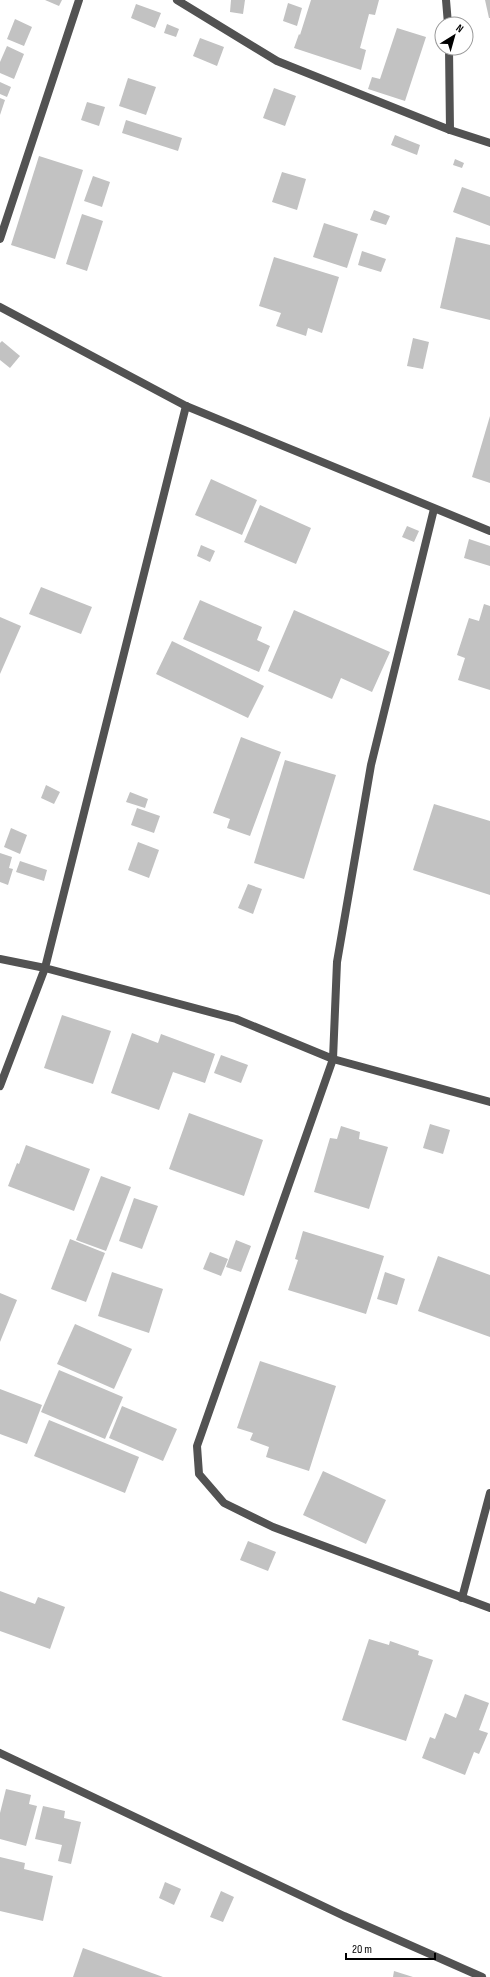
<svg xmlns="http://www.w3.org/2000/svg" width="490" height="1977" font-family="'Sofia Sans Condensed',sans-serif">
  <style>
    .building { fill: #c2c2c2 }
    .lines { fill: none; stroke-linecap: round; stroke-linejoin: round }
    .minor { stroke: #525252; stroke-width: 8 }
  </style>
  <rect width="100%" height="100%" fill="#fff"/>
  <g class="building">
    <polygon points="45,0 62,0 59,6"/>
    <polygon points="231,0 245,0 243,14 230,12"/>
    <polygon points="311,0 379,0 375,15 369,14 360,48 366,50 361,70 294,48 299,34 300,35"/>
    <polygon points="485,0 490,0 490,18 489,18"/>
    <polygon points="288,3 302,8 297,26 283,21"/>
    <polygon points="136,4 161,13 155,28 131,18"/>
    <polygon points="15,19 32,27 24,46 7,39"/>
    <polygon points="167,24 179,29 176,37 164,33"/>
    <polygon points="397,28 426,37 405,101 368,89 372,77 380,79"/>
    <polygon points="200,38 224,47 217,66 193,56"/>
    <polygon points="7,46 24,54 14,79 0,73 0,62"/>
    <polygon points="128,78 156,87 146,115 119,106"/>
    <polygon points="0,82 11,87 7,97 0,94"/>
    <polygon points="274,88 296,96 285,126 263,118"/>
    <polygon points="0,98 5,100 0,115"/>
    <polygon points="87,102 105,107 99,126 81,120"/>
    <polygon points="126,120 182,138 178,151 122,133"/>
    <polygon points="395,135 420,145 417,155 391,145"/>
    <polygon points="39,156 83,170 55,259 11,245"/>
    <polygon points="455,159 464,163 462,168 453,165"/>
    <polygon points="282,172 306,179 297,210 272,202"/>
    <polygon points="93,176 110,182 102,207 84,201"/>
    <polygon points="462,187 490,197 490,226 453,212"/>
    <polygon points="374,210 390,216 386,225 370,220"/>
    <polygon points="82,214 103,221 87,271 66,264"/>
    <polygon points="324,223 358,234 347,268 313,257"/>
    <polygon points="456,237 490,245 490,320 440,308"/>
    <polygon points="362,251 386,259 381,272 358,265"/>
    <polygon points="274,257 339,277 322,333 308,328 306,336 276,326 281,313 259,306"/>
    <polygon points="413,338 429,342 423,369 407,366"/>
    <polygon points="2,341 20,356 10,368 0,360 0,343"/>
    <polygon points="490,416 490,483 472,477"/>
    <polygon points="211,479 257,500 242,535 195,515"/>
    <polygon points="260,505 311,528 296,564 244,542"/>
    <polygon points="407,526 419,531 414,542 402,537"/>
    <polygon points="469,539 490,546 490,566 464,558"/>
    <polygon points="201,545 215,551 210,562 197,556"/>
    <polygon points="41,587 92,607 81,634 29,614"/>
    <polygon points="200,600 262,627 257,640 270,646 259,672 183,639"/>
    <polygon points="484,604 490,606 490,690 458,680 465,658 457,655 469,618 479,621"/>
    <polygon points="294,610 390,652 372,692 341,678 332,699 268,671"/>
    <polygon points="0,617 21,626 0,674"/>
    <polygon points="172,641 264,686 248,718 156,674"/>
    <polygon points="241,737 281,752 250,836 227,828 230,819 213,813"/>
    <polygon points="285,760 336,775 304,879 254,863"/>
    <polygon points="46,785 60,792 54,804 41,798"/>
    <polygon points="130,792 148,799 145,808 126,802"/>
    <polygon points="434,804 490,821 490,895 413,870"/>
    <polygon points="137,808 160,816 154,833 131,825"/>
    <polygon points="11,828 27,835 20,854 4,847"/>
    <polygon points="138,842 159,850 149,878 128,870"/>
    <polygon points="0,853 12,857 9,868 13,869 8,885 0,882"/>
    <polygon points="20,861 47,870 44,881 16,872"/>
    <polygon points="248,884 262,889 253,914 238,908"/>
    <polygon points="62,1015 111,1031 93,1084 44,1068"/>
    <polygon points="132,1033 158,1043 161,1034 215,1054 205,1083 173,1072 159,1110 111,1093"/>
    <polygon points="221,1055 248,1065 241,1083 214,1073"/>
    <polygon points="189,1113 263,1140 244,1196 169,1169"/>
    <polygon points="430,1124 450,1130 443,1154 423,1148"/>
    <polygon points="341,1126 360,1132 359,1139 388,1147 369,1209 314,1192 330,1138 337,1139"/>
    <polygon points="26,1145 90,1169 74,1211 8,1186 17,1163 19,1164"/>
    <polygon points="101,1176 131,1187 106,1251 76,1240"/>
    <polygon points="134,1198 158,1206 142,1249 119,1241"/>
    <polygon points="303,1231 384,1256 366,1314 288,1290 298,1260 295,1259"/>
    <polygon points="70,1239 105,1253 86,1302 51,1289"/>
    <polygon points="236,1240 251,1246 241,1272 226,1267"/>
    <polygon points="210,1252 228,1259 221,1276 203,1269"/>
    <polygon points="438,1256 490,1275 490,1337 418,1311"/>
    <polygon points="112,1272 163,1289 149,1333 98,1316"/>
    <polygon points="385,1272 405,1279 397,1305 377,1299"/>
    <polygon points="0,1293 17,1300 0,1342"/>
    <polygon points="75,1324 132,1349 114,1389 57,1364"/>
    <polygon points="260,1361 336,1386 309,1471 266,1457 269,1447 250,1440 253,1433 237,1428"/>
    <polygon points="59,1370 123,1397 105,1439 41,1412"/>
    <polygon points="0,1389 42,1405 27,1444 0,1434"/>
    <polygon points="122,1406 177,1429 163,1461 109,1438"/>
    <polygon points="49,1420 139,1457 125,1493 34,1456"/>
    <polygon points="323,1471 386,1500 366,1544 303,1515"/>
    <polygon points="248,1541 276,1552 268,1571 240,1560"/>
    <polygon points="0,1591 35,1604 38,1597 65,1607 50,1649 0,1631"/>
    <polygon points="369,1639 389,1645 390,1641 419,1651 418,1655 433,1660 406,1741 342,1720"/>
    <polygon points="465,1694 489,1703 479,1730 488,1733 479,1754 474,1752 465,1775 422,1758 430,1737 435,1739 445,1713 456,1718"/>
    <polygon points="6,1789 31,1795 29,1804 37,1806 26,1846 0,1839 0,1813"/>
    <polygon points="43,1806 65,1811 64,1818 81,1822 71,1864 58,1861 62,1845 35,1839"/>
    <polygon points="0,1857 25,1863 24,1869 53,1876 43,1921 0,1911"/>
    <polygon points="165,1882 181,1889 174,1905 159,1898"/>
    <polygon points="221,1891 234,1897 223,1922 210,1917"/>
    <polygon points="83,1948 163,1977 73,1977"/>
    <polygon points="394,1971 413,1977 393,1977"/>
  </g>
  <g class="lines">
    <g class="minor">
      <polyline points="177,0 277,61 450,130 490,143"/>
      <polyline points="446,0 448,24"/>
      <polyline points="449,48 450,130"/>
      <polyline points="0,239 79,0"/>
      <polyline points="0,307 186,406 490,531"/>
      <polyline points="186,406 45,968 236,1019 333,1059 337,962 371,765 434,509"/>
      <polyline points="0,959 45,968 0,1086"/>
      <polyline points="490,1102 333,1059 197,1446 199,1474 224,1503 273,1527 490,1608"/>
      <polyline points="462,1598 490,1493"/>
      <polyline points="0,1753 344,1916 482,1977"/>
    </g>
  </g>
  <g transform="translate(454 36) rotate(37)"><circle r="19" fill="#ffffff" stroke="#999999"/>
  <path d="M0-3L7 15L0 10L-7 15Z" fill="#000000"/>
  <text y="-6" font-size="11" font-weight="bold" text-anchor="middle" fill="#000000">N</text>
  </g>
  <path d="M346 1953v6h89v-6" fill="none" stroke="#000000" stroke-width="2"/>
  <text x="352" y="1953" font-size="12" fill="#000000" stroke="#ffffff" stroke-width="3" paint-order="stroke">20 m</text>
</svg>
